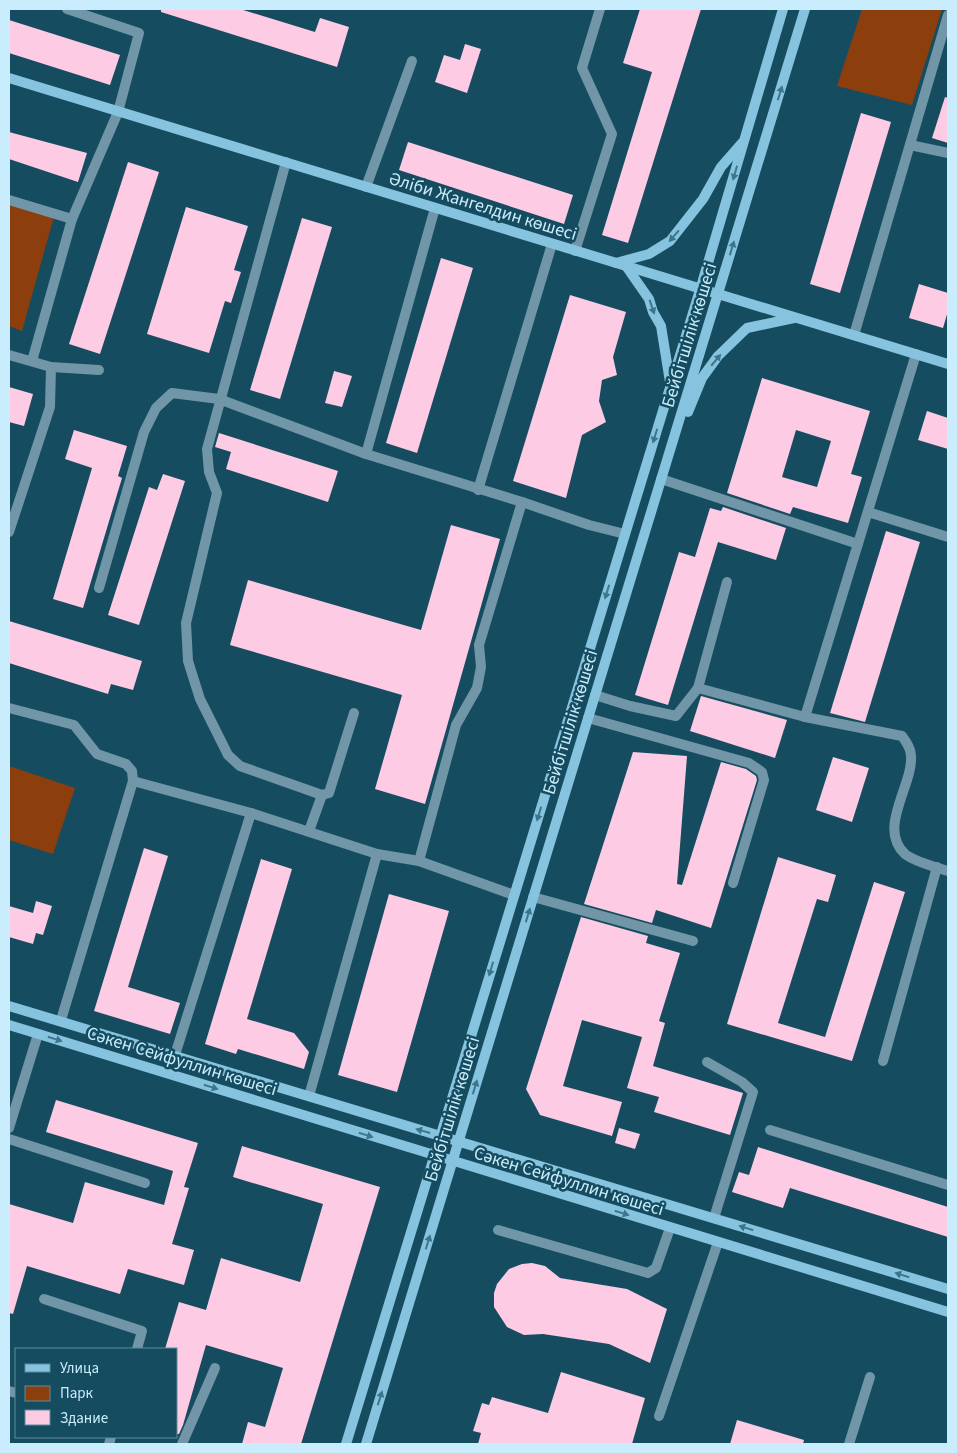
<svg xmlns="http://www.w3.org/2000/svg" width="957" height="1453" font-family="'Source Sans 3',sans-serif">
  <style>
    .green { fill: #8c3e0c }
    .building { fill: #fdcbe3; fill-rule: evenodd }
    .lines { fill: none; stroke-linecap: round; stroke-linejoin: round }
    .lane { stroke: #7096a7; stroke-width: 10 }
    .secondary { stroke: #86c3de; stroke-width: 10 }
    .oneway { fill: #3d768c }
    .labels { text-anchor: middle; stroke-width: 5; stroke-linejoin: round; paint-order: stroke }
    .street-label { font-size: 18px; fill: #c9edfd; stroke: #164c60 }
  </style>
  <rect width="100%" height="100%" fill="#164c60"/>
  <g class="green">
    <polygon points="862,9 942,9 912,105 837,86"/>
    <polygon points="9,200 55,213 22,331 9,326"/>
    <polygon points="9,766 75,788 53,854 9,840"/>
  </g>
  <g class="building">
    <polygon points="161,9 240,9 315,32 320,18 349,27 337,67 161,12"/>
    <polygon points="640,9 701,9 628,243 602,235 652,72 623,63"/>
    <polygon points="9,20 120,55 110,85 9,53"/>
    <polygon points="465,44 481,49 467,93 435,82 444,55 460,60"/>
    <polygon points="945,97 948,98 948,143 932,138"/>
    <polygon points="861,113 891,122 840,293 810,284"/>
    <polygon points="9,132 87,153 78,182 9,159"/>
    <polygon points="408,142 573,195 564,224 399,170"/>
    <polygon points="128,162 159,172 100,354 69,344"/>
    <polygon points="186,207 248,226 234,270 241,272 231,303 225,301 209,353 147,334"/>
    <polygon points="302,218 332,227 280,399 250,390"/>
    <polygon points="441,258 473,268 417,453 386,443"/>
    <polygon points="919,284 948,293 948,311 943,328 909,318"/>
    <polygon points="570,295 626,312 613,357 617,375 602,380 599,401 606,422 582,435 566,498 513,481"/>
    <polygon points="334,371 352,376 342,407 325,403"/>
    <path d="M762 378 870 411 851 474 862 477 848 523 793 507 790 514 727 493ZM796 430 831 441 817 487 782 477Z"/>
    <polygon points="9,387 33,394 24,426 9,422"/>
    <polygon points="927,411 948,418 948,449 918,440"/>
    <polygon points="74,430 127,446 118,476 122,478 83,608 53,599 92,468 65,459"/>
    <polygon points="219,433 338,471 328,502 226,469 231,452 215,447"/>
    <polygon points="163,474 185,481 139,625 108,615 149,487 157,490"/>
    <polygon points="723,507 786,528 776,560 718,542 668,705 635,695 679,552 695,557 710,508 721,511"/>
    <polygon points="451,525 500,539 425,804 375,789 402,695 230,645 248,580 421,630"/>
    <polygon points="886,531 920,542 865,722 830,713"/>
    <polygon points="9,621 142,661 133,690 111,684 108,694 9,663"/>
    <polygon points="701,696 787,720 775,758 690,731"/>
    <polygon points="633,752 687,756 677,884 682,885 721,762 746,769 756,776 757,780 711,928 656,910 652,923 584,904"/>
    <polygon points="833,757 869,768 852,822 816,810"/>
    <polygon points="144,848 168,856 128,987 180,1003 170,1034 94,1011"/>
    <polygon points="778,857 836,875 828,902 817,899 778,1023 825,1037 874,882 905,892 852,1061 727,1024"/>
    <polygon points="261,859 292,869 247,1019 294,1033 309,1052 304,1069 238,1049 236,1054 205,1044"/>
    <polygon points="389,894 449,911 397,1092 338,1075"/>
    <polygon points="36,901 52,906 43,935 36,933 33,944 9,937 9,906 33,913"/>
    <polygon points="581,917 648,936 646,943 680,953 659,1021 665,1023 653,1066 743,1093 730,1135 654,1112 659,1097 627,1088 642,1037 582,1020 563,1086 622,1102 612,1136 540,1115 526,1089"/>
    <polygon points="56,1100 198,1143 184,1187 189,1188 172,1244 194,1250 184,1285 128,1269 120,1294 27,1266 13,1314 9,1313 9,1204 73,1223 85,1182 164,1205 173,1171 46,1132"/>
    <polygon points="619,1128 640,1134 635,1149 615,1143"/>
    <polygon points="242,1146 380,1187 301,1444 242,1444 248,1422 265,1427 283,1368 206,1345 183,1425 179,1434 176,1434 176,1349 165,1349 179,1302 206,1310 221,1258 300,1282 323,1204 233,1177"/>
    <polygon points="758,1147 948,1207 948,1237 790,1188 783,1208 732,1192 739,1172 749,1175"/>
    <polygon points="532,1263 545,1266 560,1278 627,1289 667,1309 650,1363 609,1344 543,1334 524,1335 507,1327 494,1307 494,1293 497,1284 509,1269 522,1264"/>
    <polygon points="561,1372 645,1398 632,1444 478,1444 481,1433 473,1431 482,1403 489,1405 492,1397 548,1413"/>
    <polygon points="737,1420 804,1440 803,1444 730,1444"/>
  </g>
  <g class="lines">
    <g class="lane">
      <polyline points="910,145 948,153"/>
      <polyline points="286,162 207,449 209,472 217,493 186,623 188,661 200,699 228,755 240,766 322,795 329,793 354,713"/>
      <polyline points="366,187 412,61"/>
      <polyline points="9,200 72,219"/>
      <polyline points="575,251 612,134 582,68 600,9"/>
      <polyline points="854,335 948,15"/>
      <polyline points="9,355 51,367 99,370"/>
      <polyline points="32,361 72,219 118,112 139,33 67,9"/>
      <polyline points="366,454 435,208"/>
      <polyline points="661,479 858,544"/>
      <polyline points="478,490 552,244"/>
      <polyline points="868,512 948,537"/>
      <polyline points="9,532 50,407 51,367"/>
      <polyline points="99,588 144,432 156,408 172,393 219,399 366,454 522,502 589,525 625,534"/>
      <polyline points="698,688 727,582"/>
      <polyline points="595,695 630,706 676,716 698,688 805,717 916,354"/>
      <polyline points="9,708 74,725 97,754 126,764 132,771 133,781 61,1020"/>
      <path d="M805 717 902 736C906 742 911 748 911 756 913 786 877 828 905 854 913 861 938 868 948 871"/>
      <polyline points="588,718 749,763 762,772 764,780 733,883"/>
      <polyline points="133,781 251,813 377,854 419,861 514,895"/>
      <polyline points="309,831 322,795"/>
      <polyline points="419,861 456,725 477,688 481,667 479,645 522,502"/>
      <polyline points="533,897 693,941"/>
      <polyline points="175,1055 251,813"/>
      <polyline points="883,1061 937,867"/>
      <polyline points="707,1062 742,1082 753,1092 714,1218"/>
      <polyline points="309,1096 377,854"/>
      <polyline points="9,1128 38,1034"/>
      <polyline points="770,1130 948,1185"/>
      <polyline points="9,1139 145,1183"/>
      <polyline points="498,1230 648,1273 656,1268 670,1228"/>
      <polyline points="44,1299 142,1331 137,1349"/>
      <polyline points="9,1391 16,1393"/>
      <polyline points="659,1416 718,1242"/>
      <polyline points="109,1444 111,1437"/>
      <polyline points="182,1444 215,1368"/>
      <polyline points="849,1444 870,1377"/>
    </g>
    <g class="secondary">
      <polyline points="9,78 948,364"/>
      <polyline points="616,263 649,254 670,241 703,199 721,167 742,143"/>
      <polyline points="626,266 649,299 653,312 661,326 670,382"/>
      <polyline points="688,412 702,378 718,356 747,328 794,318"/>
      <polyline points="9,1006 948,1289"/>
      <polyline points="9,1025 948,1312"/>
      <polyline points="346,1444 700,290 783,9"/>
      <polyline points="366,1444 805,9"/>
    </g>
  </g>
  <defs><path id="oneway-solid" d="M-6-.8H1V-3.2L6.5 0L1 3.2V.8H-6Z" transform="scale(1.25)"/></defs>
  <g class="oneway">
    <use href="#oneway-solid" transform="translate(780 93) rotate(-73)"/>
    <use href="#oneway-solid" transform="translate(735 173) rotate(106)"/>
    <use href="#oneway-solid" transform="translate(674 236) rotate(131)"/>
    <use href="#oneway-solid" transform="translate(732 248) rotate(-73)"/>
    <use href="#oneway-solid" transform="translate(652 307) rotate(71)"/>
    <use href="#oneway-solid" transform="translate(716 360) rotate(-50)"/>
    <use href="#oneway-solid" transform="translate(655 436) rotate(107)"/>
    <use href="#oneway-solid" transform="translate(607 592) rotate(107)"/>
    <use href="#oneway-solid" transform="translate(539 814) rotate(107)"/>
    <use href="#oneway-solid" transform="translate(528 915) rotate(-73)"/>
    <use href="#oneway-solid" transform="translate(491 969) rotate(107)"/>
    <use href="#oneway-solid" transform="translate(55 1039) rotate(17)"/>
    <use href="#oneway-solid" transform="translate(211 1087) rotate(17)"/>
    <use href="#oneway-solid" transform="translate(475 1087) rotate(-73)"/>
    <use href="#oneway-solid" transform="translate(423 1131) rotate(-164)"/>
    <use href="#oneway-solid" transform="translate(366 1135) rotate(17)"/>
    <use href="#oneway-solid" transform="translate(622 1213) rotate(17)"/>
    <use href="#oneway-solid" transform="translate(746 1228) rotate(-163)"/>
    <use href="#oneway-solid" transform="translate(428 1242) rotate(-73)"/>
    <use href="#oneway-solid" transform="translate(902 1275) rotate(-163)"/>
    <use href="#oneway-solid" transform="translate(380 1398) rotate(-73)"/>
  </g>
  <g class="labels">
    <g class="street-label">
      <text transform="translate(483 206) rotate(17)" y="6">Әліби Жангелдин көшесі</text>
      <text transform="translate(689 335) rotate(-73)" y="6">Бейбітшілік көшесі</text>
      <text transform="translate(570 722) rotate(-73)" y="6">Бейбітшілік көшесі</text>
      <text transform="translate(182 1061) rotate(17)" y="6">Сәкен Сейфуллин көшесі</text>
      <text transform="translate(452 1109) rotate(-73)" y="6">Бейбітшілік көшесі</text>
      <text transform="translate(569 1181) rotate(17)" y="6">Сәкен Сейфуллин көшесі</text>
    </g>
  </g>
  <rect width="957" height="1453" fill="none" stroke="#c9edfd" stroke-width="20"/>
  <rect x="15" y="1348" width="162" height="90" fill="#164c60" stroke="#5e8c9f"/>
  <rect x="25" y="1364" width="25" height="8" fill="#86c3de" stroke="#5e8c9f"/>
  <text x="60" y="1373" font-size="15" fill="#c9edfd">Улица</text>
  <rect x="25" y="1386" width="25" height="15" fill="#8c3e0c" stroke="#5e8c9f"/>
  <text x="60" y="1398" font-size="15" fill="#c9edfd">Парк</text>
  <rect x="25" y="1410" width="25" height="15" fill="#fdcbe3" stroke="#5e8c9f"/>
  <text x="60" y="1423" font-size="15" fill="#c9edfd">Здание</text>
</svg>
